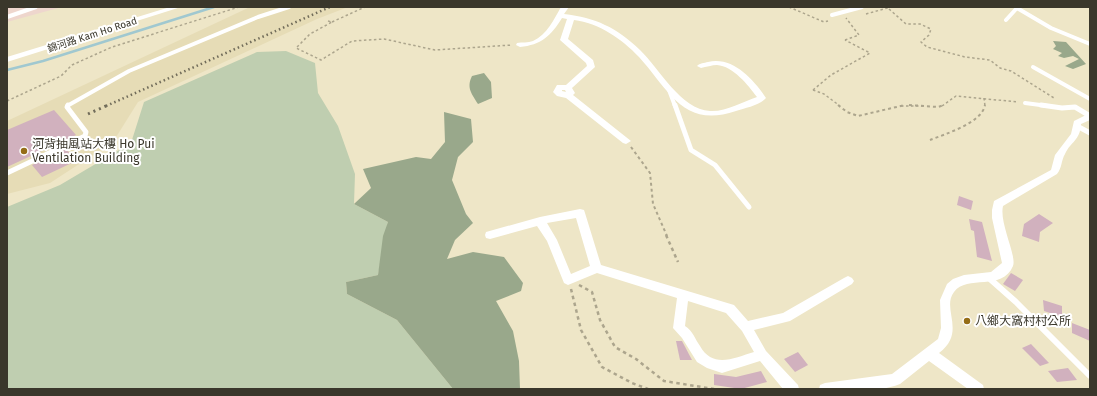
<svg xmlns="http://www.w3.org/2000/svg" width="1097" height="396" font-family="'Fira Sans','Noto Sans TC',sans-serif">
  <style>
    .built { fill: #e6dcb6 }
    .industrial { fill: #eed6cd }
    .green { fill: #bfceb0 }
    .forest { fill: #99a88b }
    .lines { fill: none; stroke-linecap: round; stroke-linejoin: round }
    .stream { stroke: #a0c8d0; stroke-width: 2.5 }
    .building { fill: #d1b1be }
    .path-far2 { stroke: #aca58d; stroke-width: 1.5; stroke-dasharray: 2.5 2.5; stroke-linecap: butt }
    .path-far1 { stroke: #aca58d; stroke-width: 2; stroke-dasharray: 3 3; stroke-linecap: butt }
    .path { stroke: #aca58d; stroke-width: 2.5; stroke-dasharray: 3.5 3.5; stroke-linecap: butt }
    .lane-far2 { stroke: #fff; stroke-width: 4 }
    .lane-far1 { stroke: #fff; stroke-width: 5 }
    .lane { stroke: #fff; stroke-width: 6 }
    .street { fill: #fff; fill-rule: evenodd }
    .rail-far1 { stroke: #716c5a; stroke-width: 2.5; stroke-dasharray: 1.5 3; stroke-linecap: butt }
    .rail { stroke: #716c5a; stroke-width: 3; stroke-dasharray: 2 4; stroke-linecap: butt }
    .poi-dot { fill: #956d17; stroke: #fff; stroke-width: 1.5 }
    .labels { text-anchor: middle; stroke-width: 4; stroke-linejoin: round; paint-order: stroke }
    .far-street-label { font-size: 10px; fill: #3a372b; stroke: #fff }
    .poi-label { font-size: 12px; fill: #3a372b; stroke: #fff; text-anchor: start }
  </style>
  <rect width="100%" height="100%" fill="#eee6c7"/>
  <polygon class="built" points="250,7 348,7 317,19 138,102 113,142 50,183 7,194 7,121"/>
  <polygon class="industrial" points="7,7 62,7 7,22"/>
  <polygon class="green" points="286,51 315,63 318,93 338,126 355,174 354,204 388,222 378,275 346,282 347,294 397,320 453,389 7,389 7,207 60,185 131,143 144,102 257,52"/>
  <g class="forest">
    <polygon points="1053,41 1066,42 1086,64 1073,69 1065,66 1079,59 1073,56 1064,58 1058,56 1062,53 1053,49 1056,46"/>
    <path d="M484 73 491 82 492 98 478 104C472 94 466 88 472 76Z"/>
    <polygon points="444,112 471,119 473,142 458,157 452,180 466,214 473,223 455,240 447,259 473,252 504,257 523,283 521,291 496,301 513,331 519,361 520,389 453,389 397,320 347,294 346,282 378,275 383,236 388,222 354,204 371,188 363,169 416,157 431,159 445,142"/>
  </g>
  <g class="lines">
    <polyline class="stream" points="7,70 43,61 214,7"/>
  </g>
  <g class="building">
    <polygon points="54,110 76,135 7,167 7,130"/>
    <polygon points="66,149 76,161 42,177 32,165"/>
    <polygon points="959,196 973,201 971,210 957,205"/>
    <polygon points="1039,214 1053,223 1040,232 1039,242 1022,236 1024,224"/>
    <polygon points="969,219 982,222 992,261 977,257 974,231 971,230"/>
    <polygon points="1011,273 1023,280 1015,291 1003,284"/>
    <polygon points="1043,300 1062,306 1062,317 1044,311"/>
    <polygon points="1072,323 1090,330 1090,341 1072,333"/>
    <polygon points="676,341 682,341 692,360 680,360"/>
    <polygon points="1031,344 1049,363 1040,366 1022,348"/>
    <polygon points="798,352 808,365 795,372 784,359"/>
    <polygon points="1068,368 1077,380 1057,382 1048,371"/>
    <polygon points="761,371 767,382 741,389 714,385 714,374 736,377"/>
  </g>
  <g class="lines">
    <g class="path-far2">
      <polyline points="789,7 824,22 828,21"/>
      <polyline points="889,9 906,24 920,24 931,29 929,35 921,42 927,47 965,57 990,60 1000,68 1011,71 1054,98"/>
      <polyline points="866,14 891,7"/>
      <polyline points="328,21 332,22 310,34 296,48 321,60 352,41 384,39 435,50 512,45"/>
      <polyline points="332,22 365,7"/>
      <polyline points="845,40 859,35 846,18"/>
      <polyline points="813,90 824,94 840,106"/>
      <polyline points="813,90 831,75 870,53 845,40"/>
      <polyline points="984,98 985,106"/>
      <polyline points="7,101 61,76 72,65 112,47 239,7"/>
      <polyline points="901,106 925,106"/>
      <polyline points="942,106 956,96 1018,102"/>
    </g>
    <g class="path-far1">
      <polyline points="838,105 847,112 858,116 905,105"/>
      <polyline points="909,105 938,107 944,105"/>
      <path d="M930 140C945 134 982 123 985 105"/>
      <polyline points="631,147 650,173 653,204 667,236"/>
    </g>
    <g class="path">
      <polyline points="666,235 678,262"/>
      <polyline points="579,285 592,292 600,320 615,347 636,359 664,381 714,389"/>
      <polyline points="571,289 581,330 602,367 632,383 648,389"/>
    </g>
    <g class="lane-far2">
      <polyline points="832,15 862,7"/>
      <polyline points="7,17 36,7"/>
      <polyline points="1006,20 1017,8 1051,28 1090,44"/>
      <polyline points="1033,67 1090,99"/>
      <polyline points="669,90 675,106"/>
      <polyline points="1025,103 1048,106"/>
      <polyline points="67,106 129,71 258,17 289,7"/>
    </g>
    <g class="lane-far1">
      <polyline points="675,105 691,150 715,165 749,207"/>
      <polyline points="1041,105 1062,108 1075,107 1090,116"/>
      <polyline points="1077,126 1090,133"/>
      <polyline points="7,173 85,136 86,132 67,107 68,105"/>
    </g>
    <polyline class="lane" points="990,279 1016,302 1090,376"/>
    <g class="street">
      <polygon points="170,7 181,7 7,62 7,57"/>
      <path d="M561 7H569L564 14C596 18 616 27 640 50 659 68 681 110 710 111 726 112 742 102 757 97 748 85 733 66 717 65 712 65 706 67 701 68L697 66C700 63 704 63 708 62 733 56 754 80 766 98 760 105 745 108 736 111 683 129 669 90 639 57 622 39 599 23 574 20L568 39 593 60 595 67 572 88 575 93 573 95 631 141 626 144 623 143 566 98 557 96 553 92 557 85H566L587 66 586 63 560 40 567 19 562 18C551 36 541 45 520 47L516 45 517 43C522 42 528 43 533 41 547 35 554 19 561 7ZM562 90H565L566 92 562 91Z"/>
      <path d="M1090 113V120L1081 124C1080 141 1071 141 1065 154 1061 161 1062 168 1057 174L1003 206C999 223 1017 256 1013 266 1002 292 967 274 954 292 941 309 967 332 939 353L983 385 984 389H968L929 361 900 384C875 394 844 389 819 389L820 385 825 383 892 374 938 339 941 328 940 300 947 284 953 279 964 275 991 272 1002 263 992 218V210L994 201 1051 170 1055 155 1071 134 1074 121Z"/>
      <path d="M580 209 584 210 585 213 601 265 734 305 748 321 783 313 844 278 848 276 852 278 854 281 852 284 790 321 754 330 766 351 798 385 799 389H783L760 361 722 373 707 368 697 362 682 338 673 328 677 298 597 273 568 285 564 283 547 241 537 226 490 239 486 238 485 235 486 232 540 217ZM576 218 590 266 571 274 557 240 547 223ZM688 301 726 313 742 331 754 352C734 358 713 369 700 346 695 339 693 331 685 326Z"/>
    </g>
    <polyline class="rail-far1" points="106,106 330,7"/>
    <polyline class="rail" points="88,114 108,105"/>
  </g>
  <g class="poi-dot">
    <circle cx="24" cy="151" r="4"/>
    <circle cx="967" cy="321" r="4"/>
  </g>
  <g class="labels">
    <g class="far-street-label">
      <text transform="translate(92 34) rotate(-18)" y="4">錦河路 Kam Ho Road</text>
    </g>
    <g class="poi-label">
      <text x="32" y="148">河背抽風站大樓 Ho Pui<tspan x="32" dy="14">Ventilation Building</tspan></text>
      <text x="975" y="325">八鄉大窩村村公所</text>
    </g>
  </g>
  <rect width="1097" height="396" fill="none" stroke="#3a372b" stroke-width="16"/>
</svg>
